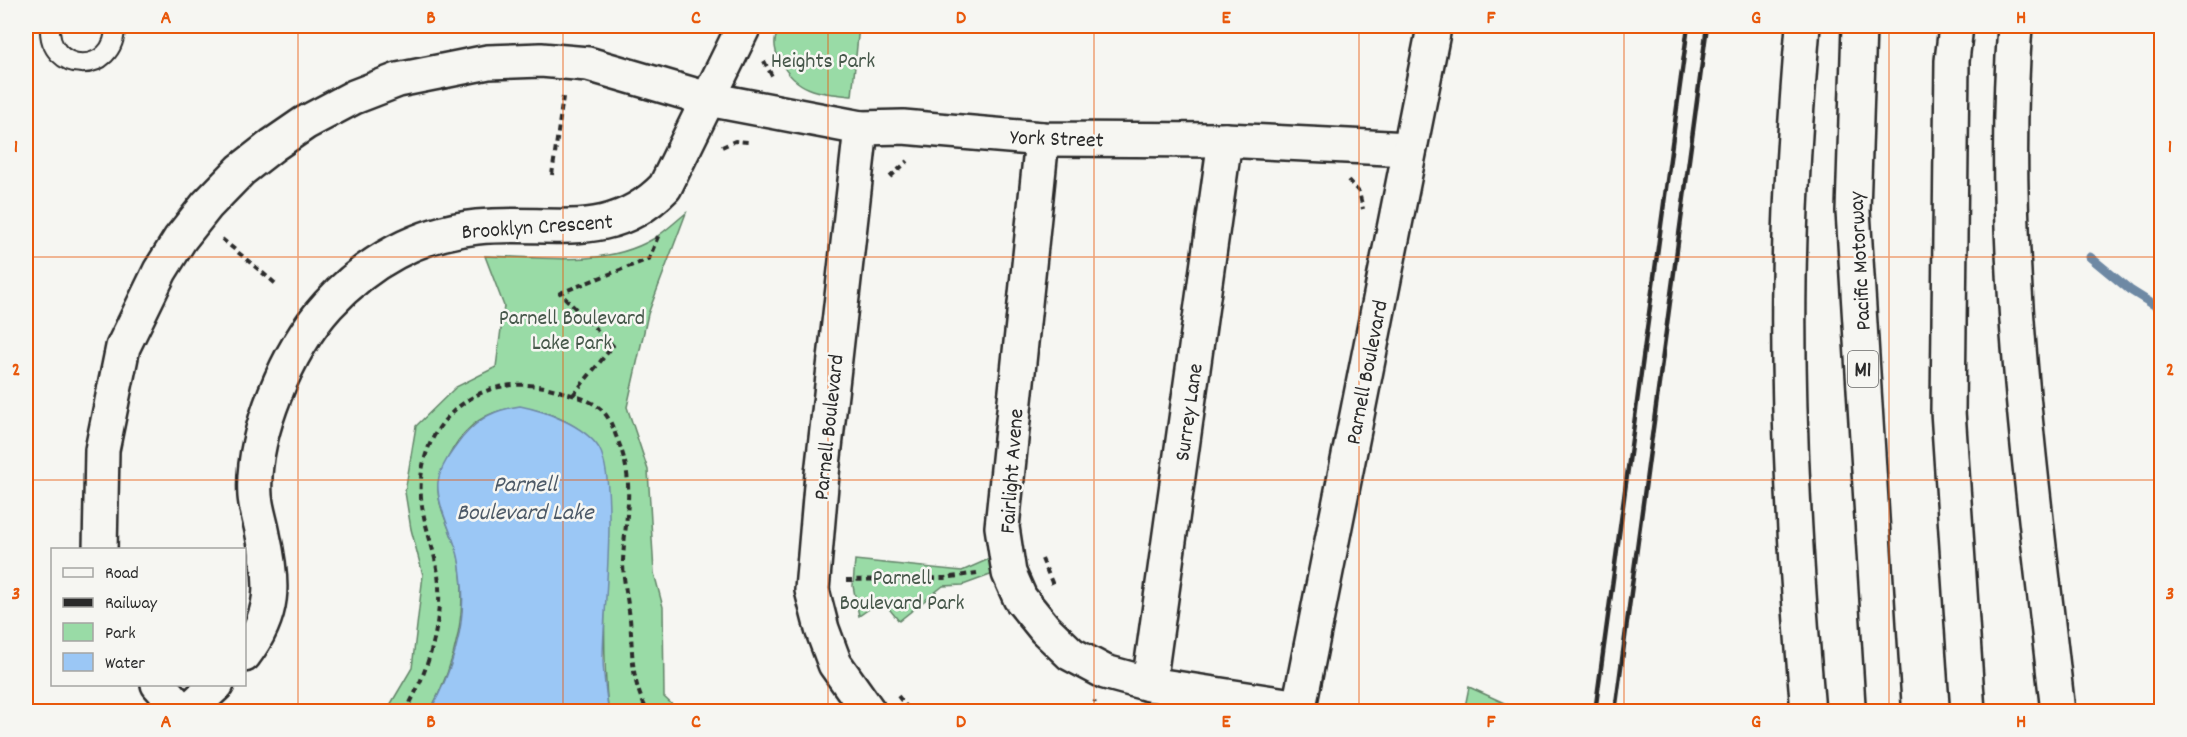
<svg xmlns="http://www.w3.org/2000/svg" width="2187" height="737" font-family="Dekko,sans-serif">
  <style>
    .green { fill: #99dba6; stroke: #628368; stroke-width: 1.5 }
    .water { fill: #9bc7f5; stroke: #6e89a4; stroke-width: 1.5 }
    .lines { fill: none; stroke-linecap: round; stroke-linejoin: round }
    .stream { stroke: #6e89a4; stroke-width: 9 }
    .service-casing { stroke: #2b2b2b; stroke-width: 22 }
    .minor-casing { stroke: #2b2b2b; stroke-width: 38 }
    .motorway-casing { stroke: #2b2b2b; stroke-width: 38 }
    .path { stroke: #2b2b2b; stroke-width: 4; stroke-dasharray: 6 4.5; stroke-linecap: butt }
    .service { stroke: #f6f6f2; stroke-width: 18 }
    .minor { stroke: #f6f6f2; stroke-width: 33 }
    .motorway { stroke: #f6f6f2; stroke-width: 33 }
    .rail { stroke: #2b2b2b; stroke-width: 4.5 }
    .grid { fill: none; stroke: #e8590c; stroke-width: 1.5; stroke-opacity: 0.55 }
    .labels { text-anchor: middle; stroke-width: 5; stroke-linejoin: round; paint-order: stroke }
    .shield { fill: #f6f6f2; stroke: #686867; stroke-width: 1.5 }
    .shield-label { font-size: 21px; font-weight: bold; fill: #2b2b2b }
    .park-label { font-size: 22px; fill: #46574a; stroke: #f6f6f2 }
    .street-label { font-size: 22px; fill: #2b2b2b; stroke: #f6f6f2 }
    .water-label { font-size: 24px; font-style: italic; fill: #4d5a68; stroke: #f6f6f2 }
    .neatline { fill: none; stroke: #e8590c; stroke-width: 2 }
    .grid-label { font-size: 20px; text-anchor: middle; font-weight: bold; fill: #e8590c }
  </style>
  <rect width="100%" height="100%" fill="#f6f6f2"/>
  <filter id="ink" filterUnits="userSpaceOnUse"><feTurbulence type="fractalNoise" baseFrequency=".0167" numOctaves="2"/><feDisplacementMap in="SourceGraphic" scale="12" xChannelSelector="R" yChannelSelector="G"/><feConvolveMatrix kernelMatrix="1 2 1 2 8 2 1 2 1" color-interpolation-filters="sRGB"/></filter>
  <g filter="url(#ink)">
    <g class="green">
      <path d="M781 26H859L852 96C819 93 797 92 780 61 773 48 773 38 781 26Z"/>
      <path d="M686 213 648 314 627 407 648 470 654 573 663 607 664 697 679 711H611L608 708C603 660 604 614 606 567 607 531 613 484 599 450 594 439 575 426 565 421 505 390 459 418 439 480 433 500 453 534 458 554 469 608 456 663 430 711L386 712 412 668 423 575 411 529 405 492 416 426 456 387 496 367 504 306 485 256C540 257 604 268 653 239 665 232 675 222 686 213Z"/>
      <polygon points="989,559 993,574 963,585 943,586 899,621 882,600 859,616 853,586 855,560 962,571"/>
      <polygon points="1469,687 1522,711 1464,712"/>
    </g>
    <path class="water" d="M520 406C545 411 584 425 599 448 619 483 603 612 603 658 603 674 606 691 608 708L611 711H430C451 674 466 628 462 584 461 574 460 562 457 552 452 532 436 504 438 482 440 466 453 450 462 438 480 417 494 410 520 406Z"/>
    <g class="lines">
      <polyline class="stream" points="2090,257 2130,290 2162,310"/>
      <g class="service-casing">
        <path id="service" d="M50 26C47 74 116 77 115 26"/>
      </g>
      <g class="minor-casing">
        <g id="minor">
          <polyline points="861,128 822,474 812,590 822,629 835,664 869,712"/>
          <polyline points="1042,139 1002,527 1009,573 1020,598 1045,629 1071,654 1105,672 1149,684 1299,707"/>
          <polyline points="100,550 102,450 123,347 160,271 180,239 207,205 241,170 273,145 305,123 354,97 398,80 488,62 541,60 588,64 708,99 861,128 903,127 1042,139 1225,140 1409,149"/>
          <path d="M244 655C275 614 274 584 263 535 261 523 256 509 255 496 251 435 288 349 328 305 367 262 419 233 477 227 548 219 609 245 665 187L744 26"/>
          <polyline points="158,684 183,712"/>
          <polyline points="1149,684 1225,140"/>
          <polyline points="187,712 217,684"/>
          <polyline points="1298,712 1433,33"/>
        </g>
      </g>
      <g class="motorway-casing">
        <g id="motorway">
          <path d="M1803 26C1796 110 1790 195 1789 280 1787 424 1796 568 1808 712"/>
          <polyline points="1859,26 1853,211 1884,712"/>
          <polyline points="1956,26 1952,61 1948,411 1968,712"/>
          <path d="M2015 26C1998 254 2033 484 2058 712"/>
        </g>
      </g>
      <g class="path">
        <polyline points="764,61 773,78"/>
        <polyline points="722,147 735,141 749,142"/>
        <polyline points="552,175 563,97"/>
        <polyline points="890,177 908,161"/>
        <polyline points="1348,180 1359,192 1363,209"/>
        <polyline points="222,239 276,284"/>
        <polyline points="573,395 613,346 560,293 649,259 659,234"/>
        <polyline points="1042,559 1053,585"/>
        <polyline points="846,580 945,578 977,573"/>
        <polyline points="898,696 911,712"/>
        <path d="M405 712C427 674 441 630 439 586 438 558 426 533 422 506 415 461 435 417 475 396 500 382 532 382 559 391 571 395 586 398 597 406 607 413 612 424 616 436 637 483 625 513 623 561 623 580 628 600 630 619 633 654 630 680 648 712"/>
        <polyline points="1090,712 1095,701"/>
      </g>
      <use href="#service" class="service"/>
      <use href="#minor" class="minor"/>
      <use href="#motorway" class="motorway"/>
      <g class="rail">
        <polyline points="1595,712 1688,26"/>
        <polyline points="1615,712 1707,26"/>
      </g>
    </g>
  </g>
  <path class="grid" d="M298 26V712M563 26V712M828 26V712M1094 26V712M1359 26V712M1624 26V712M1889 26V712M26 257H2162M26 480H2162"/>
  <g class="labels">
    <rect class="shield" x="1848" y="351" width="30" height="36" rx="4.5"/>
    <g class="shield-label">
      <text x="1863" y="376">M1</text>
    </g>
    <g class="park-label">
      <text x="823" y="67">Heights Park</text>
      <text x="572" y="324">Parnell Boulevard<tspan x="572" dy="25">Lake Park</tspan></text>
      <text x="902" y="584">Parnell<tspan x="902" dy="25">Boulevard Park</tspan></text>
    </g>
    <g class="street-label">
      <text transform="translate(1057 137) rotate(2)" y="8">York Street</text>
      <text transform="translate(537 225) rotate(-4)" y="8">Brooklyn Crescent</text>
      <text transform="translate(1858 261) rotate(-93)" y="8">Pacific Motorway</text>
      <text transform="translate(1365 372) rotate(-79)" y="8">Parnell Boulevard</text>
      <text transform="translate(1187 412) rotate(-82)" y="8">Surrey Lane</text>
      <text transform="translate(827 427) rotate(-84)" y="8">Parnell Boulevard</text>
      <text transform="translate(1010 471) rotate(-86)" y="8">Fairlight Avene</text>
    </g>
    <g class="water-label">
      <text x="525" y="491">Parnell<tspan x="525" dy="28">Boulevard Lake</tspan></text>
    </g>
  </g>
  <rect width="2187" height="737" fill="none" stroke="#f6f6f2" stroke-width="66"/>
  <rect x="51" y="548" width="195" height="138" fill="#f6f6f2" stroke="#a5a5a2" stroke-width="1.5"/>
  <rect x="63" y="568" width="30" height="9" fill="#f6f6f2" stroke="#a5a5a2" stroke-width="1.5"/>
  <text x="105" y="578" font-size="18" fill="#2b2b2b">Road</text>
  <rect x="63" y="598" width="30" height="9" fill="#2b2b2b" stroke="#a5a5a2" stroke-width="1.5"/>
  <text x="105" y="608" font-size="18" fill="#2b2b2b">Railway</text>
  <rect x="63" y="623" width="30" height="18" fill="#99dba6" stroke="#a5a5a2" stroke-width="1.5"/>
  <text x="105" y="638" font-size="18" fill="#2b2b2b">Park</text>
  <rect x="63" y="653" width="30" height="18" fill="#9bc7f5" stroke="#a5a5a2" stroke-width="1.5"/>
  <text x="105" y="668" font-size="18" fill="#2b2b2b">Water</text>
  <rect x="33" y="33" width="2121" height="671" class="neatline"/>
  <g class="grid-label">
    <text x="166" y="23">A</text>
    <text x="431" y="23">B</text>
    <text x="696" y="23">C</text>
    <text x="961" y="23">D</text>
    <text x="1226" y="23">E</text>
    <text x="1491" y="23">F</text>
    <text x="1756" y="23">G</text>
    <text x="2021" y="23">H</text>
    <text x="16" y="152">1</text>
    <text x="2170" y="152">1</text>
    <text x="16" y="375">2</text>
    <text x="2170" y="375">2</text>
    <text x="16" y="599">3</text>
    <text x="2170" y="599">3</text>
    <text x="166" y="727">A</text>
    <text x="431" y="727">B</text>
    <text x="696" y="727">C</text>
    <text x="961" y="727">D</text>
    <text x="1226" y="727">E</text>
    <text x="1491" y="727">F</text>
    <text x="1756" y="727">G</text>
    <text x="2021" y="727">H</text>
  </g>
</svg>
